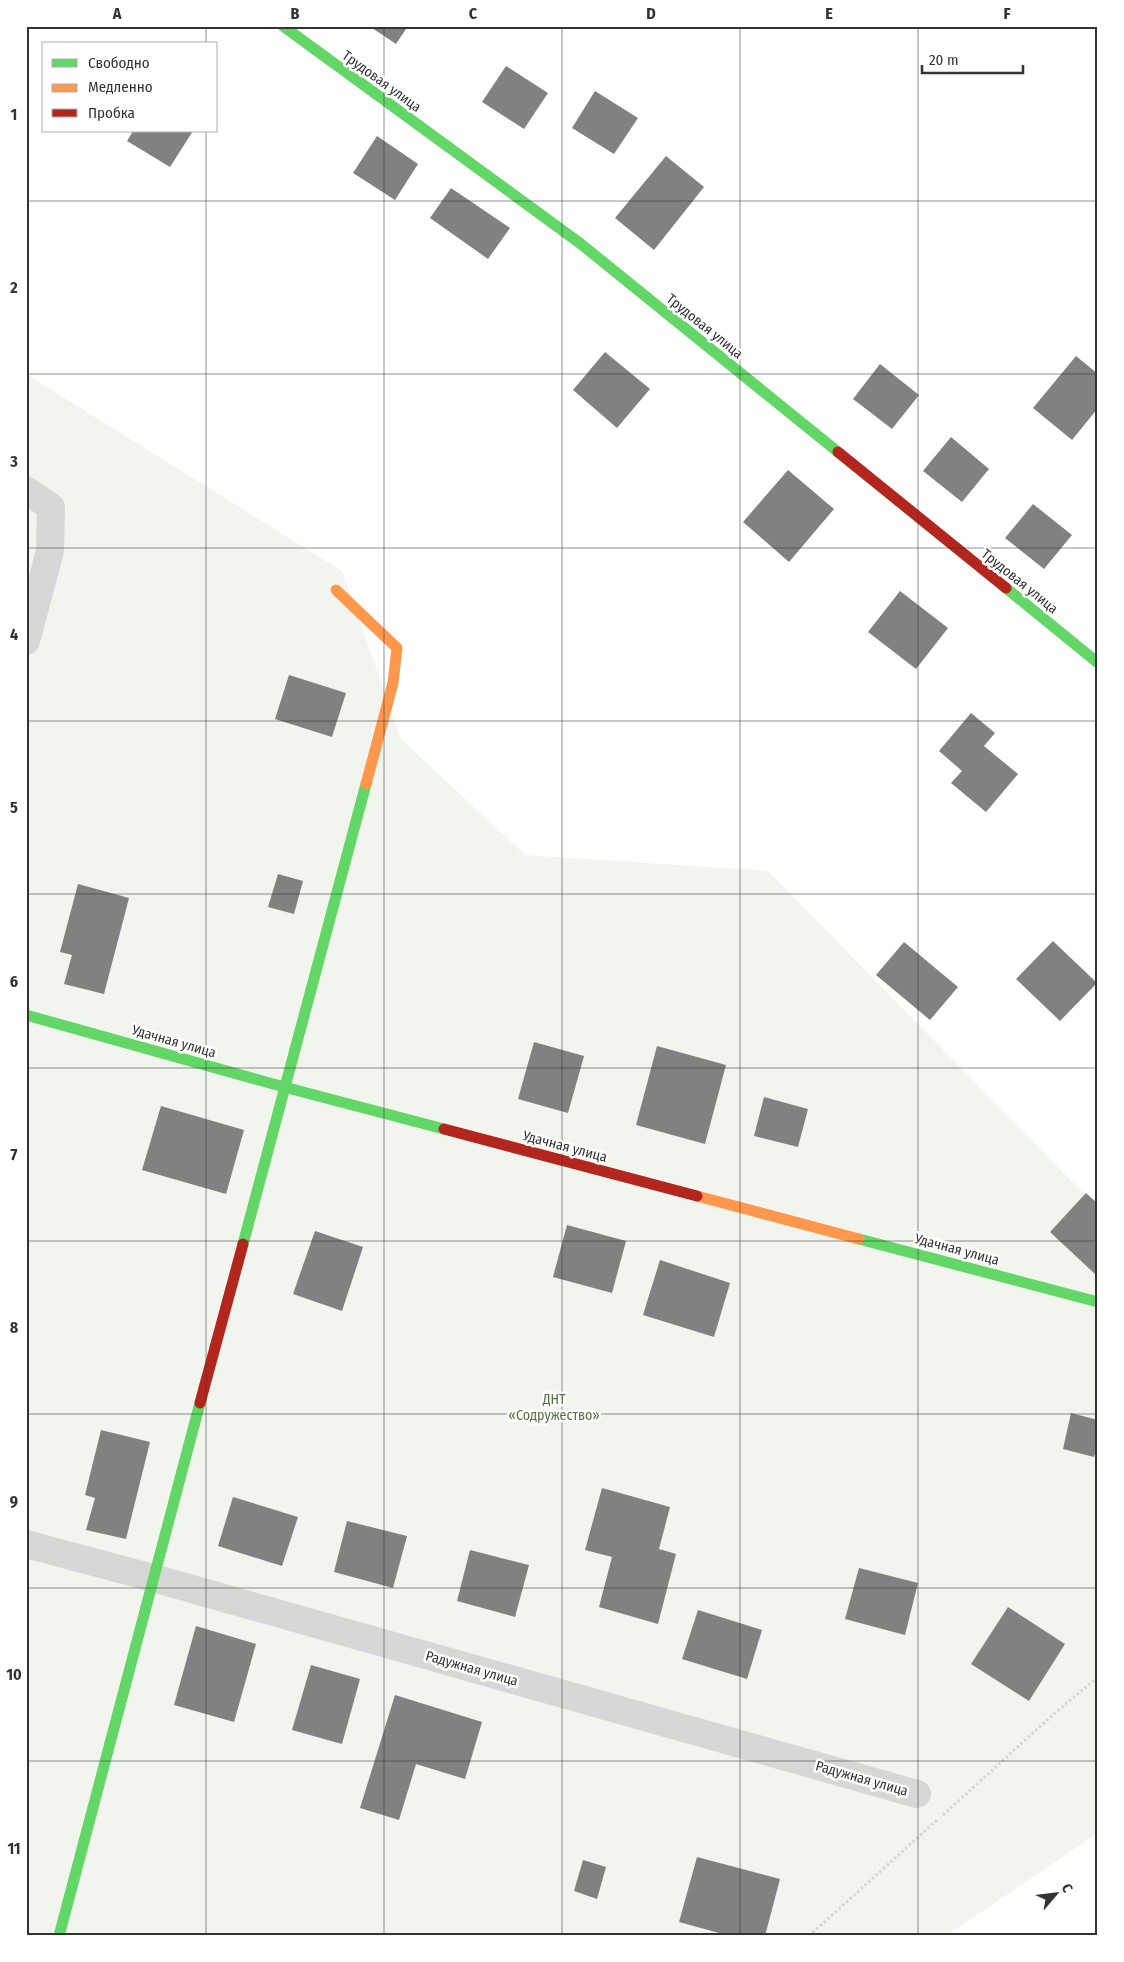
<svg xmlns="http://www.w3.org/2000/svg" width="1124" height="1962" font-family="'Fira Sans Condensed',sans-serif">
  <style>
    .green { fill: #f1f5ed }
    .building { fill: #818181 }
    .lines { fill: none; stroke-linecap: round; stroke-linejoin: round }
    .path { stroke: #d6d6d6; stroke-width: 3; stroke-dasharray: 2.5 2.5; stroke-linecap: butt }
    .street { stroke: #d7d7d7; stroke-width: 28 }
    .fast { stroke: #63d668; stroke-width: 11 }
    .slow { stroke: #ff974d; stroke-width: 11 }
    .jam { stroke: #b3261e; stroke-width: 11 }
    .grid { fill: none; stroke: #333; stroke-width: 1; stroke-opacity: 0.55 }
    .labels { text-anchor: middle; stroke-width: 5; stroke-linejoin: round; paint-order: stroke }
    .street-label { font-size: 14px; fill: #333; stroke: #fff }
    .park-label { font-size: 14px; fill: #56703f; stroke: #fff }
    .neatline { fill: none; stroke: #333; stroke-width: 2 }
    .grid-label { font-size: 16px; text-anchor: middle; font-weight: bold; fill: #333 }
  </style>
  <rect width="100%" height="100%" fill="#fff"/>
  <polygon class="green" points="26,374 342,571 401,739 525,855 768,871 1098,1208 1098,1833 946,1936 26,1936"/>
  <g class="building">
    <polygon points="369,26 408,26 396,44"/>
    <polygon points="506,66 548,93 524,129 482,102"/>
    <polygon points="595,91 638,118 614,154 572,128"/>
    <polygon points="133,131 193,131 170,167 127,141"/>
    <polygon points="377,136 418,164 395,200 353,173"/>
    <polygon points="666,156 704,187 654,250 615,218"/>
    <polygon points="451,188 510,228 488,259 430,218"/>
    <polygon points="605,352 650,389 617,428 573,390"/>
    <polygon points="1076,356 1098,374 1098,408 1072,440 1033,408"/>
    <polygon points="880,364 919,395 892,429 853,399"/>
    <polygon points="951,437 989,469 962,502 923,471"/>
    <polygon points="788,470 834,509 789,562 743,522"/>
    <polygon points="1033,504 1072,535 1044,569 1005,538"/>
    <polygon points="900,591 948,628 916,669 868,632"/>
    <polygon points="289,675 346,693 332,737 275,719"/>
    <polygon points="971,713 995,733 984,746 1018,774 986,812 951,783 962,771 939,751"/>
    <polygon points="278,874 303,881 294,914 268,907"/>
    <polygon points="78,884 129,898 104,994 64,984 72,955 60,952"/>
    <polygon points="1053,941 1097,983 1060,1021 1016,979"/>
    <polygon points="904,942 958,987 930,1020 876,975"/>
    <polygon points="534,1042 584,1056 568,1113 518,1099"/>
    <polygon points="657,1046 726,1065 705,1144 636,1125"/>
    <polygon points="764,1097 808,1109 798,1147 754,1136"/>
    <polygon points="161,1106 244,1130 226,1194 142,1170"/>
    <polygon points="1086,1193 1098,1204 1098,1271 1095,1274 1050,1232"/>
    <polygon points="567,1225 626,1241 612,1293 553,1277"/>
    <polygon points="315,1231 363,1247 342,1311 293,1294"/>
    <polygon points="660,1260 730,1283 714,1337 643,1315"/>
    <polygon points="1071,1413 1098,1420 1098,1442 1094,1457 1063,1449"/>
    <polygon points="101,1430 150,1442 126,1539 86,1530 95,1498 85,1495"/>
    <polygon points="602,1488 670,1507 659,1549 676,1554 658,1624 599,1607 612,1557 585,1550"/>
    <polygon points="233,1497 298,1517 282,1566 218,1546"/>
    <polygon points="347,1521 407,1536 393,1588 334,1572"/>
    <polygon points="470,1550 529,1565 515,1617 457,1601"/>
    <polygon points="859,1568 918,1583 905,1635 845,1619"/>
    <polygon points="1008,1607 1065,1644 1029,1701 971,1664"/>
    <polygon points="698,1610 762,1630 747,1679 682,1659"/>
    <polygon points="196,1626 256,1644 234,1722 174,1705"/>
    <polygon points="311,1665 360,1679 342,1744 292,1730"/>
    <polygon points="395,1695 482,1722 465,1779 416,1764 399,1820 360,1808"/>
    <polygon points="697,1857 780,1879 765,1936 730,1936 679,1922"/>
    <polygon points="583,1860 606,1867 597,1899 574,1891"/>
  </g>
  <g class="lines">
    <g class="path">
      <polyline points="943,1815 1056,1712 1098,1677"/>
      <polyline points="809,1936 937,1820"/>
    </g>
    <g class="street">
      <polyline points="26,490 51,507 50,551 26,641"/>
      <polyline points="26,1544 153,1578 917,1794"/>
    </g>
    <g class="fast">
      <polyline points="283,26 581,244 838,452"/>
      <polyline points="1006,588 1098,663"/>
      <polyline points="26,1015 284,1087 444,1129"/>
      <polyline points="859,1239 1098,1302"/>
      <polyline points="243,1244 366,784"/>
      <polyline points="59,1936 200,1403"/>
    </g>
    <g class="slow">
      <polyline points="336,590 397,648 393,683 366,784"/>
      <polyline points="697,1196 859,1239"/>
    </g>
    <g class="jam">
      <polyline points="838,452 1006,588"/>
      <polyline points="444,1129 697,1196"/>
      <polyline points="200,1403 243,1244"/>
    </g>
  </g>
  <path class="grid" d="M206 26V44M384 26V1936M562 26V1936M740 26V1936M918 26V1936M206 131V1936M26 201H1098M26 374H1098M26 548H1098M26 721H1098M26 894H1098M26 1068H1098M26 1241H1098M26 1414H1098M26 1588H1098M26 1761H1098"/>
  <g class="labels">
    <g class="street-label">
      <text transform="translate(382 81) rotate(36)" y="5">Трудовая улица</text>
      <text transform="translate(705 326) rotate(39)" y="5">Трудовая улица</text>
      <text transform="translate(1020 581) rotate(39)" y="5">Трудовая улица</text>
      <text transform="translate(174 1041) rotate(16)" y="5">Удачная улица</text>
      <text transform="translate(565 1146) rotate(15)" y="5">Удачная улица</text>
      <text transform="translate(957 1249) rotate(15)" y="5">Удачная улица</text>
      <text transform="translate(472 1668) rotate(16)" y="5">Радужная улица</text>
      <text transform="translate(862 1778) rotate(16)" y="5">Радужная улица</text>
    </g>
    <g class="park-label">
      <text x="554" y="1404">ДНТ<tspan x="554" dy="16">«Содружество»</tspan></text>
    </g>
  </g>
  <rect width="1124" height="1962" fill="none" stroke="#ffffff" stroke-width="55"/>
  <rect x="42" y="42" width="175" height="90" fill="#ffffff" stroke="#adadad"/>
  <rect x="52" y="59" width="25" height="8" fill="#63d668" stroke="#adadad"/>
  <text x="88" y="68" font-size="15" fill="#333333">Свободно</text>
  <rect x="52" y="84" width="25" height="8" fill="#ff974d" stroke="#adadad"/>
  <text x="88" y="92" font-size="15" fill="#333333">Медленно</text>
  <rect x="52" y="109" width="25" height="8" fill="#b3261e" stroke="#adadad"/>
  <text x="88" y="118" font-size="15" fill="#333333">Пробка</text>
  <g transform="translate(1056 1894) rotate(62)" stroke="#ffffff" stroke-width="4" paint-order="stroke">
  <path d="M0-4L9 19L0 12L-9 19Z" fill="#333333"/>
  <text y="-8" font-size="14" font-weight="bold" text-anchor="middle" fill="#333333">С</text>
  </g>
  <path d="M922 65v8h101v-8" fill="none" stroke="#333333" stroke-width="2.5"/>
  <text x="929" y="65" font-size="15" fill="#333333" stroke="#ffffff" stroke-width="4" paint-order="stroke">20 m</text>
  <rect x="28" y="28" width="1068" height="1906" class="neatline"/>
  <g class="grid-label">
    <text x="117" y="19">A</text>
    <text x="295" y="19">B</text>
    <text x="473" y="19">C</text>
    <text x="651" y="19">D</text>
    <text x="829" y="19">E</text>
    <text x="1007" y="19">F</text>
    <text x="14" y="120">1</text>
    <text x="14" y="293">2</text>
    <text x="14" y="467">3</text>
    <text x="14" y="640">4</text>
    <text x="14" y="813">5</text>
    <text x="14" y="987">6</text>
    <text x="14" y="1160">7</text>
    <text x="14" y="1333">8</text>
    <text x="14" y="1507">9</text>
    <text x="14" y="1680">10</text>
    <text x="14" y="1854">11</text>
  </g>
</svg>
